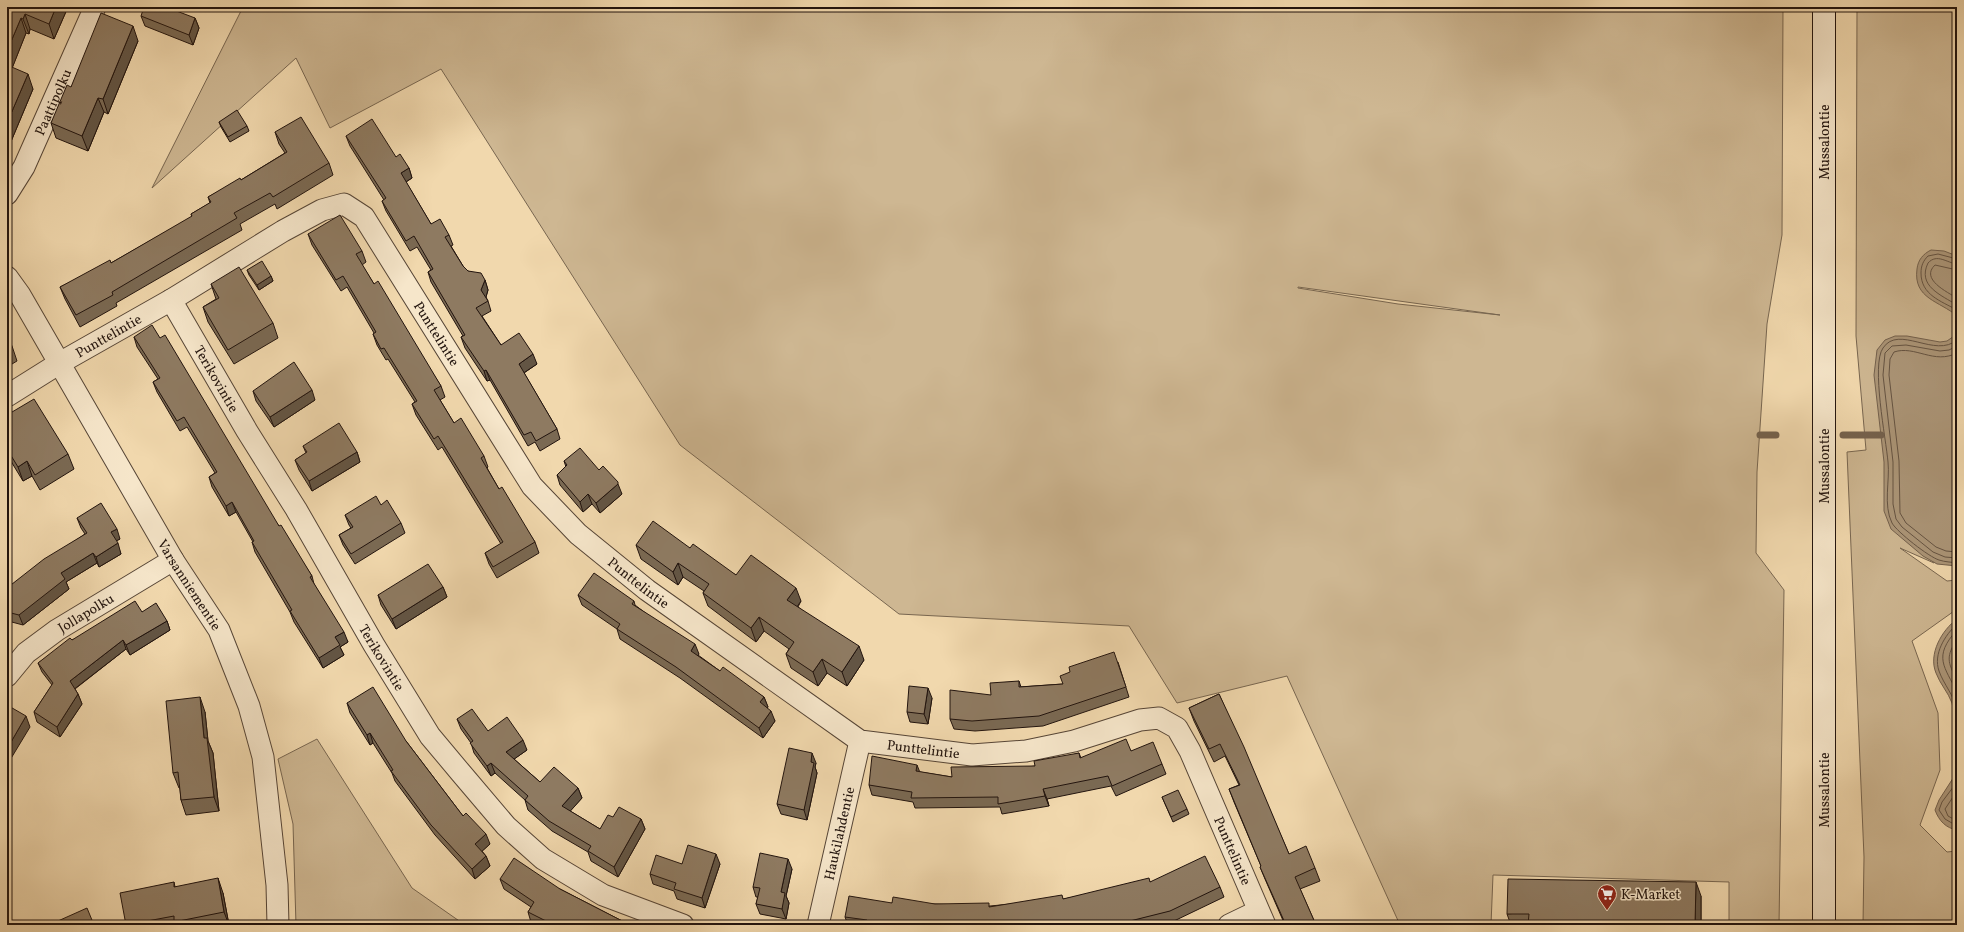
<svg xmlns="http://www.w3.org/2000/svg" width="1964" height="932" font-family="Vollkorn,serif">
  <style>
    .green { fill: #ceb792; stroke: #786650; fill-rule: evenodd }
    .water { fill: #ab9577; stroke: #74614d }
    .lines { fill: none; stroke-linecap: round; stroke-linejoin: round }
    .shore { stroke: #665442; stroke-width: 1 }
    .stream { stroke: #74614d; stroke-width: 7 }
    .minor-casing { stroke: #564536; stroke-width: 23 }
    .secondary-casing { stroke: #22140e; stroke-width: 24 }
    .minor { stroke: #f6e6ca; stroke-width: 21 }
    .secondary { stroke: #f6e6ca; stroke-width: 22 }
    .wall { fill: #7a6953; stroke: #22140e }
    .shaded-wall { fill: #635544; stroke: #22140e }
    .building { fill: #8e7a61; stroke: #22140e }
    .labels { text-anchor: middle; stroke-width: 3; stroke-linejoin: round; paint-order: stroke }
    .street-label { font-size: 14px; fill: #22140e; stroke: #f6e6ca }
    .poi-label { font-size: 14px; fill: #22140e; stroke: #f6e6ca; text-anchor: start }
  </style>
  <rect width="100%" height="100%" fill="#f1d8ad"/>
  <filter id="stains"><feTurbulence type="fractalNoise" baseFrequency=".005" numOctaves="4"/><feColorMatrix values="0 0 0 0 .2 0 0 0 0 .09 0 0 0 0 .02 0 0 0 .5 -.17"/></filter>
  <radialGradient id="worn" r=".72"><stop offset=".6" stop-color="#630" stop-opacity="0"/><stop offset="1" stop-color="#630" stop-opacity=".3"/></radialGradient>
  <g class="green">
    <path d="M243 7H1783L1782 235 1767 324 1757 472 1756 553 1784 590 1779 925H1729V882L1493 875 1491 925H1400L1287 676 1177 703 1129 626 899 614 680 445 441 69 330 128 296 58 152 188ZM1298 288V287L1500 315 1398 304Z"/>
    <polygon points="1857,7 1957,7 1957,383 1903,425 1934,563 1900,548 1947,581 1957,580 1957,609 1912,641 1938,713 1940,770 1920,825 1947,852 1957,851 1957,925 1863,925 1864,857 1847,452 1866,450 1856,336"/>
    <polygon points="317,739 412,888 465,925 296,925 293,824 278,759"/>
  </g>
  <g class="water">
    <path d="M1931 250 1944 251 1957 256V316C1940 301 1913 299 1917 269 1918 260 1923 254 1931 250Z"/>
    <polygon points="1957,334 1957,566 1937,564 1923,556 1891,529 1884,511 1884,462 1874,375 1877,350 1885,340 1895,336 1907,336 1940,342 1947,341"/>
    <path d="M1957 619V740C1955 728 1955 715 1952 703 1948 692 1940 684 1936 673 1928 654 1942 630 1957 619Z"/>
    <path d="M1957 772V830C1946 828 1939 821 1935 810L1939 800Z"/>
  </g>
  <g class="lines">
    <g class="shore">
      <path d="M1957 259 1938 254 1928 256C1923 261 1921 266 1921 273 1921 295 1941 301 1957 310"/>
      <path d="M1957 264C1947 263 1937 253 1928 263 1917 286 1941 295 1957 305"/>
      <path d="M1957 270 1935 265C1920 279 1947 292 1957 298"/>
      <path d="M1957 340C1935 359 1899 324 1883 348 1871 365 1886 439 1888 462 1890 481 1883 505 1892 523 1897 532 1929 557 1939 560 1945 562 1951 562 1957 563"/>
      <polyline points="1957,346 1949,350 1940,351 1906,345 1892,346 1885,353 1883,375 1893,462 1893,504 1896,519 1902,527 1933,552 1945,557 1957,558"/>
      <path d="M1957 353C1934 365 1915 345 1894 352L1890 359 1889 375 1899 461 1900 513 1906 523 1936 547 1946 551 1957 552"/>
      <path d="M1957 624C1945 635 1933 654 1939 671 1944 685 1954 695 1957 710"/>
      <path d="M1957 630C1932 657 1945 667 1957 692"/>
      <path d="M1957 640C1946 655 1947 663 1957 679"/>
      <polyline points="1957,782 1942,802 1939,810 1945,819 1957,826"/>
      <polyline points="1957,791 1945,809 1948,816 1957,821"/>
    </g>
    <g class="stream">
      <polyline points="1760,435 1776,435"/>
      <polyline points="1843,435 1881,435"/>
    </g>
    <g class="minor-casing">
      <g id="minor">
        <path id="s1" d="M7 194 24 167 95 7"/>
        <path id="s2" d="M7 277 20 295 173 560 219 630 249 706 263 757 277 885 278 925"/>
        <path id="s3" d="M171 300 247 431 296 509 374 645 430 736 461 773 506 826 543 859 603 895 683 925"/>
        <path id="s4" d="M7 396 58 364 171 300 283 231 322 210 344 204 364 217 532 486 578 534 647 590 860 741 972 755 1026 751 1074 741 1140 720 1159 718 1177 728 1190 751 1265 925"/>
        <path id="s5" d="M7 676 26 653 57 630 173 560"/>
        <path id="s6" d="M818 925 860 741"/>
        <polyline points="1229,925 1258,911"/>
      </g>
    </g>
    <g class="secondary-casing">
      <polyline id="secondary" points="1824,925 1824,7"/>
    </g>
    <use href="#minor" class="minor"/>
    <use href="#secondary" class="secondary"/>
  </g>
  <g class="wall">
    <polygon points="7,7 68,7 54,39 30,29 29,34 26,33 12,68 33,89 7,151"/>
    <polygon points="141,16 195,18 199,28 193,45 145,26"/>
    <polygon points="138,41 108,114 104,112 88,151 56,138 51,123 71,87"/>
    <polygon points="219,122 247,126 249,131 230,142 221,127"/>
    <polygon points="275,132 329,163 333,175 277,209 275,204 240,224 242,230 116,303 117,306 80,327 65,299 60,287 111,263 192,217 191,214 210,203 208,197 241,180 285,153 279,144"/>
    <polygon points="346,136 396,157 409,168 412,178 406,182 431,224 449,235 453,245 451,246 463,266 468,271 485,280 488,290 486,297 488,301 491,311 482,316 501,345 537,364 524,373 557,429 560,439 540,451 535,442 528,446 490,380 487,381 465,348 461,337 463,336 431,282 428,272 431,270 417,247 410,251 386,211 382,201 384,200 350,146"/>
    <polygon points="308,234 362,251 366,262 362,265 374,284 441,386 445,397 440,400 454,423 484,456 488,467 487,468 499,489 535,542 539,553 497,578 489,564 485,553 501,544 442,447 438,450 416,415 412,404 415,402 388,359 386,360 377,345 373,334 374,333 347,287 341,291 312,245"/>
    <polygon points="247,270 271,276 273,281 259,290 249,275"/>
    <polygon points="211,284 273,323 278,338 234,364 208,322 203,307 216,299"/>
    <polygon points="134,337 279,526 312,576 314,584 348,642 340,647 344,655 323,668 294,622 290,612 255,552 252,542 253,542 236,512 229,516 212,487 209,477 215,473 187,427 180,431 157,392 153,382 158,379 137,347"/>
    <polygon points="7,339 12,346 17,361 7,367"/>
    <polygon points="253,391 315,400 274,427 256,401"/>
    <polygon points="7,415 68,454 74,469 40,490 32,476 23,481 9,458 7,452 7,441 9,440 7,438"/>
    <polygon points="303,446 357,452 360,462 312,491 299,470 295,460 306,453"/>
    <polygon points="564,461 599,470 622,494 600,513 592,504 583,512 560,485 557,475 566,467"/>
    <polygon points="345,515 401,523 405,533 355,564 343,545 339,535 351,528 349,525"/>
    <polygon points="77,518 120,539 116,541 121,554 99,567 97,563 66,582 69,589 23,625 8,621 7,622 7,588 85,534 81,528"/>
    <polygon points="636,545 690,548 736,575 801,601 798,607 864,660 847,686 827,673 818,686 791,668 786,654 789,649 764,631 756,642 708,606 703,593 704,591 683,577 678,585 641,559"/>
    <polygon points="443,587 447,597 396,629 381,605 378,595"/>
    <polygon points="578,595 634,601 635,605 699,654 698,655 720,671 764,697 768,707 767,708 775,721 763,738 680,678 620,639 617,629 582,605"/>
    <polygon points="142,612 167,621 170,630 130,655 126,649 75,689 78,694 82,704 60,737 37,722 34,712 52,685 42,672 38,663 72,640"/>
    <polygon points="1118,662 1129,697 1043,726 975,731 954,729 950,719 991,695 1019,681 1021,687 1063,684"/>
    <polygon points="1219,694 1289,854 1315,868 1320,881 1300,889 1316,925 1285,925 1265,879 1260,867 1261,866 1234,802 1229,789 1239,785 1225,756 1214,762 1194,721 1189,708"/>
    <polygon points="932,698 928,724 910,722 907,712"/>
    <polygon points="347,703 406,741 463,816 490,844 482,851 486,856 490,866 475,879 435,835 395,781 392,773 373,743 370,745 350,713"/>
    <polygon points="205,712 208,741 213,753 219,811 186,815 181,800 180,788 179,788 173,773"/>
    <polygon points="457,719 488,731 527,750 514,759 540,782 578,788 582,798 570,811 600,829 613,817 641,819 645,829 618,877 591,861 588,852 552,831 528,810 525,800 495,773 491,776 474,753 471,743 461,729"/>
    <polygon points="1131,751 1162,764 1166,774 1116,796 1111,786 1047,799 1049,806 1002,814 1000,807 915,808 913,802 872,795 869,785 920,772 952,777 1035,766 1079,753 1081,758"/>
    <polygon points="816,763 815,767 817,773 807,820 781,814 777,804"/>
    <polygon points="1162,797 1187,809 1189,814 1173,822"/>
    <polygon points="682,864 720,864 705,908 677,899 674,891 653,884 650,874"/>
    <polygon points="792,869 786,896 789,903 786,919 760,914 756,904 758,897 756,897 753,887"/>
    <polygon points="500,879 560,889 630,925 538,925 531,922 528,912 531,907 504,889"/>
    <polygon points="174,882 175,887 223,893 229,925 126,925"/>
    <polygon points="1150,882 1220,887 1224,897 1174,921 1158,925 848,925 845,917 892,903 935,904 990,906 1064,899"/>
    <polygon points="1701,896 1701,925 1511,925 1507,914"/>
  </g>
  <g class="shaded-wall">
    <polygon points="56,7 68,7 54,39 49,24"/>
    <polygon points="25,14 30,29 29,34 23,19"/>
    <polygon points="21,18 26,33 11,71 7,71 7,51"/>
    <polygon points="195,18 199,28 193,45 189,35"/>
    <polygon points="133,26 138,41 108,114 103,99"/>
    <polygon points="28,74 33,89 7,151 7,123"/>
    <polygon points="98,98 104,112 88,151 82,136"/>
    <polygon points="409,168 412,178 404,183 401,173"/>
    <polygon points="271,276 273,281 259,290 257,285"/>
    <polygon points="485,280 488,290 485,300 481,290"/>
    <polygon points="533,354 537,364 522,374 519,364"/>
    <polygon points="486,370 490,380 487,381 484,371"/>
    <polygon points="312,390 315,400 274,427 270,417"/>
    <polygon points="357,452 360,462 312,491 309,481"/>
    <polygon points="27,461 32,476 23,481 18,467"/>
    <polygon points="618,484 622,494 600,513 596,503"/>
    <polygon points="588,494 592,504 583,512 580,502"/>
    <polygon points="232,502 236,512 229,516 226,506"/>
    <polygon points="117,529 120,539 114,542 111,532"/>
    <polygon points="118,543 121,554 99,567 96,557"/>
    <polygon points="93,553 97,563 66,582 69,589 23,625 19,615 61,573"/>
    <polygon points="678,563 683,577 678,585 673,572"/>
    <polygon points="443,587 447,597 396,629 392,619"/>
    <polygon points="796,588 801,601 792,614 787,600"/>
    <polygon points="759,617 764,631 756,642 751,628"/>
    <polygon points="167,621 170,630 130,655 126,645"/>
    <polygon points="344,632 348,642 340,647 344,655 323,668 319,658 335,637"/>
    <polygon points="123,640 126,649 73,690 70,681"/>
    <polygon points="695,644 699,654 695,661 691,651"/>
    <polygon points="859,646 864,660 847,686 842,672"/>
    <polygon points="822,659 827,673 818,686 813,672"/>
    <polygon points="928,688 932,698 928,724 924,714"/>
    <polygon points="78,694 82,704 60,737 57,727"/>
    <polygon points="200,697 205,712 208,741 213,753 219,811 214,797 204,738"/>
    <polygon points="764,697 768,707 764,713 760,702"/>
    <polygon points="771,711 775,721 763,738 759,728"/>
    <polygon points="26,716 30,727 7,765 7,749"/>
    <polygon points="370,733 373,743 370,745 367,735"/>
    <polygon points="523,740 527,750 510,762 506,752"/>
    <polygon points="812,753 816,763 815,767 817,773 807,820 804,810"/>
    <polygon points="491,763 495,773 491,776 487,766"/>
    <polygon points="917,765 921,775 916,771"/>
    <polygon points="578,788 582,798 566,816 562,806"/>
    <polygon points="1043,789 1047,799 1049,806 1045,796"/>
    <polygon points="641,819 645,829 618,877 614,867"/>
    <polygon points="486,834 490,844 479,854 475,844"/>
    <polygon points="716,854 720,864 705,908 702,898"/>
    <polygon points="486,856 490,866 475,879 472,869"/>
    <polygon points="788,859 792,869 786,896 789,903 786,919 782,909 781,892"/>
    <polygon points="218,878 223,893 229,925 224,912"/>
    <polygon points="1696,882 1701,896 1701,925 1695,925"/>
  </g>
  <g class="building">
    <polygon points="7,7 56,7 49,24 25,14 23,19 21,18 7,51"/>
    <polygon points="144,7 166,7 195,18 189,35 141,16"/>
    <polygon points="101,13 133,26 103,99 98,98 82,136 51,123 67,85 71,87"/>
    <polygon points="7,65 28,74 7,123"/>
    <polygon points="237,110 247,126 228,137 219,122"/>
    <polygon points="301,117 329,163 273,197 270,193 234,213 237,218 112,292 113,295 76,315 60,287 110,260 111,263 192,216 191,214 211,202 208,197 240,178 241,180 287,152 275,132"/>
    <polygon points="372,119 396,157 400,154 409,168 401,173 431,224 440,219 449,235 445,237 463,266 468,271 481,273 485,280 481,290 488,301 476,308 501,345 519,333 533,354 519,364 557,429 536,441 531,432 524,435 486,370 484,371 461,337 465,335 428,272 433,269 414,236 406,241 382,201 386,198 346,136"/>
    <polygon points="340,215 362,251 356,254 374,284 378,281 441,386 434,390 454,423 461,418 484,456 481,458 499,489 502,487 535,542 493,567 485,553 503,542 438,436 434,439 412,404 417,401 384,348 381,349 373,334 376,332 343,276 336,280 308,234"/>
    <polygon points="262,261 271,276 257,285 247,270"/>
    <polygon points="239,267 273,323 228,350 203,307 219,298 211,284"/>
    <polygon points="152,325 160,338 165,335 279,526 281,525 312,576 310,577 344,632 335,637 340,645 319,658 290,611 292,610 252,542 254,541 232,502 226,506 209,477 217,472 184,417 177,421 153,382 160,378 134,337"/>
    <polygon points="7,339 12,346 7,349"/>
    <polygon points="294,362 312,390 270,417 253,391"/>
    <polygon points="34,399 68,454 35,475 27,461 18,467 7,449 7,441 11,439 7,432 7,415"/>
    <polygon points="339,423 357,452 309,481 295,460 307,452 303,446"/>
    <polygon points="580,448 599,470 603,466 618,482 618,484 596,503 588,494 580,502 557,475 567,465 564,461"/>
    <polygon points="376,496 381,505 387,500 401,523 351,554 339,535 353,527 345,515"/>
    <polygon points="101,503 117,529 111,532 118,543 96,557 93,553 61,573 65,579 19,615 7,612 7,588 44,559 87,533 77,518"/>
    <polygon points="653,521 690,548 693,544 736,575 751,555 796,588 787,600 859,646 842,672 822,659 813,672 786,654 794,642 759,617 751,628 703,593 709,584 678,563 673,572 636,545"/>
    <polygon points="428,564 443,587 392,619 378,595"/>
    <polygon points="594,573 634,601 632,604 695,644 691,651 720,671 723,667 764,697 760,702 771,711 759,728 676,667 617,629 620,624 578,595"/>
    <polygon points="135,601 142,612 156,603 167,621 126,645 123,640 70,681 78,694 57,727 34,712 53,683 38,663 70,638 72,640"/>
    <polygon points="1114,652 1126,687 1039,716 972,721 950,719 950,690 991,695 990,683 1019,681 1019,687 1063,684 1060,676 1070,672 1069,667"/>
    <polygon points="909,686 928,688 924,714 907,712"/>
    <polygon points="373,687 406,741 463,816 466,813 486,834 475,844 486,856 472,869 431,825 391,771 393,770 370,733 367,735 347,703"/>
    <polygon points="1219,694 1244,747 1289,854 1306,846 1315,868 1295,877 1316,925 1289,925 1288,922 1285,923 1260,867 1261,866 1229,789 1240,785 1220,744 1209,749 1189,708"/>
    <polygon points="200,697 204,738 207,738 214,797 181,800 178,772 173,773 166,701"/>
    <polygon points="7,705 26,716 7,749"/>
    <polygon points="472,709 488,731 507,717 523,740 506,752 540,782 554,767 578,788 562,806 600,829 608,815 613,817 619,807 641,819 614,867 588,851 591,846 549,821 525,800 528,796 491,763 487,766 470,743 473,741 457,719"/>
    <polygon points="1126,739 1131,751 1153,742 1162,764 1112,786 1108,776 1043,789 1045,796 998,804 998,797 911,798 912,792 869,785 872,756 917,765 916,771 952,777 951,767 1035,766 1034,761 1079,753 1080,758"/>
    <polygon points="789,748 812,753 811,762 814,763 804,810 777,804"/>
    <polygon points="1178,790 1187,809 1171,817 1162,797"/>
    <polygon points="688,845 716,854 702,898 674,889 676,883 650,874 656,855 682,864"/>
    <polygon points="760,853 788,859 781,892 785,893 782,909 756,904 760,888 753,887"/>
    <polygon points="1205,856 1220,887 1170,911 1114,925 866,925 867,920 845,917 849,896 892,903 893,897 935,904 989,903 989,907 1062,895 1063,899 1149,878 1150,882"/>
    <polygon points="514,858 560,889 630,925 554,925 528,912 534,902 500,879"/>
    <polygon points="218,878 224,912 174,922 174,916 126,925 120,893 174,882 174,887"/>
    <polygon points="1508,879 1696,882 1695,925 1528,925 1529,914 1507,914"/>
    <polygon points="87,908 94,925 49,925"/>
  </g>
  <defs>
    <g id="supermarket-pin" transform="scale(1)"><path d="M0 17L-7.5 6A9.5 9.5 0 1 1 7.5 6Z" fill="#8f2418" stroke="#f6e6ca"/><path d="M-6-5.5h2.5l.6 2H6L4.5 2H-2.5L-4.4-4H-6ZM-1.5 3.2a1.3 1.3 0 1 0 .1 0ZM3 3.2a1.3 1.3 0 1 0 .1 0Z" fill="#fff"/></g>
  </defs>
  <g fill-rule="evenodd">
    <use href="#supermarket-pin" x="1607" y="894"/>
  </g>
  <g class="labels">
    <g class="street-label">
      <text dy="5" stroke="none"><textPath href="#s1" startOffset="103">Paattipolku</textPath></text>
      <text transform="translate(1824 142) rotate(-90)" y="5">Mussalontie</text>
      <text dy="5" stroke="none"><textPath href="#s4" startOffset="550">Punttelintie</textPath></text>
      <text dy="5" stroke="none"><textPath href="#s4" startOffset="118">Punttelintie</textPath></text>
      <text dy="5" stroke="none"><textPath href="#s3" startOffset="91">Terikovintie</textPath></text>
      <text transform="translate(1824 466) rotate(-90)" y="5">Mussalontie</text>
      <text dy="5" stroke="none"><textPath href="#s4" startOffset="874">Punttelintie</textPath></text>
      <text dy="5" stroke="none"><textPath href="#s2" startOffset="358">Varsanniementie</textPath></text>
      <text dy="5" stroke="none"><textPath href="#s5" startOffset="102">Jollapolku</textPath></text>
      <text dy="5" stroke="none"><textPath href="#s3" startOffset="415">Terikovintie</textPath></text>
      <text dy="5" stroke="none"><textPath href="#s4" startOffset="1210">Punttelintie</textPath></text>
      <text transform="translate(1824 790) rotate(-90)" y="5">Mussalontie</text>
      <text dy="5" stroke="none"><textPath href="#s6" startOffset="94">Haukilahdentie</textPath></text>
      <text dy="5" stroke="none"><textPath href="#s4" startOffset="1606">Punttelintie</textPath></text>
    </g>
    <g class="poi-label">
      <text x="1621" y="899">K-Market</text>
    </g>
  </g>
  <rect width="1964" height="932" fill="none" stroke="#f1d8ad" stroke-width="24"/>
  <rect x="8" y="8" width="1948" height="916" fill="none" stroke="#22140e" stroke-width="2"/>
  <rect x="12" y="12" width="1940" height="908" fill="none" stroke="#22140e"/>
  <rect width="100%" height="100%" filter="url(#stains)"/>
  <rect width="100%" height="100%" fill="url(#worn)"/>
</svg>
